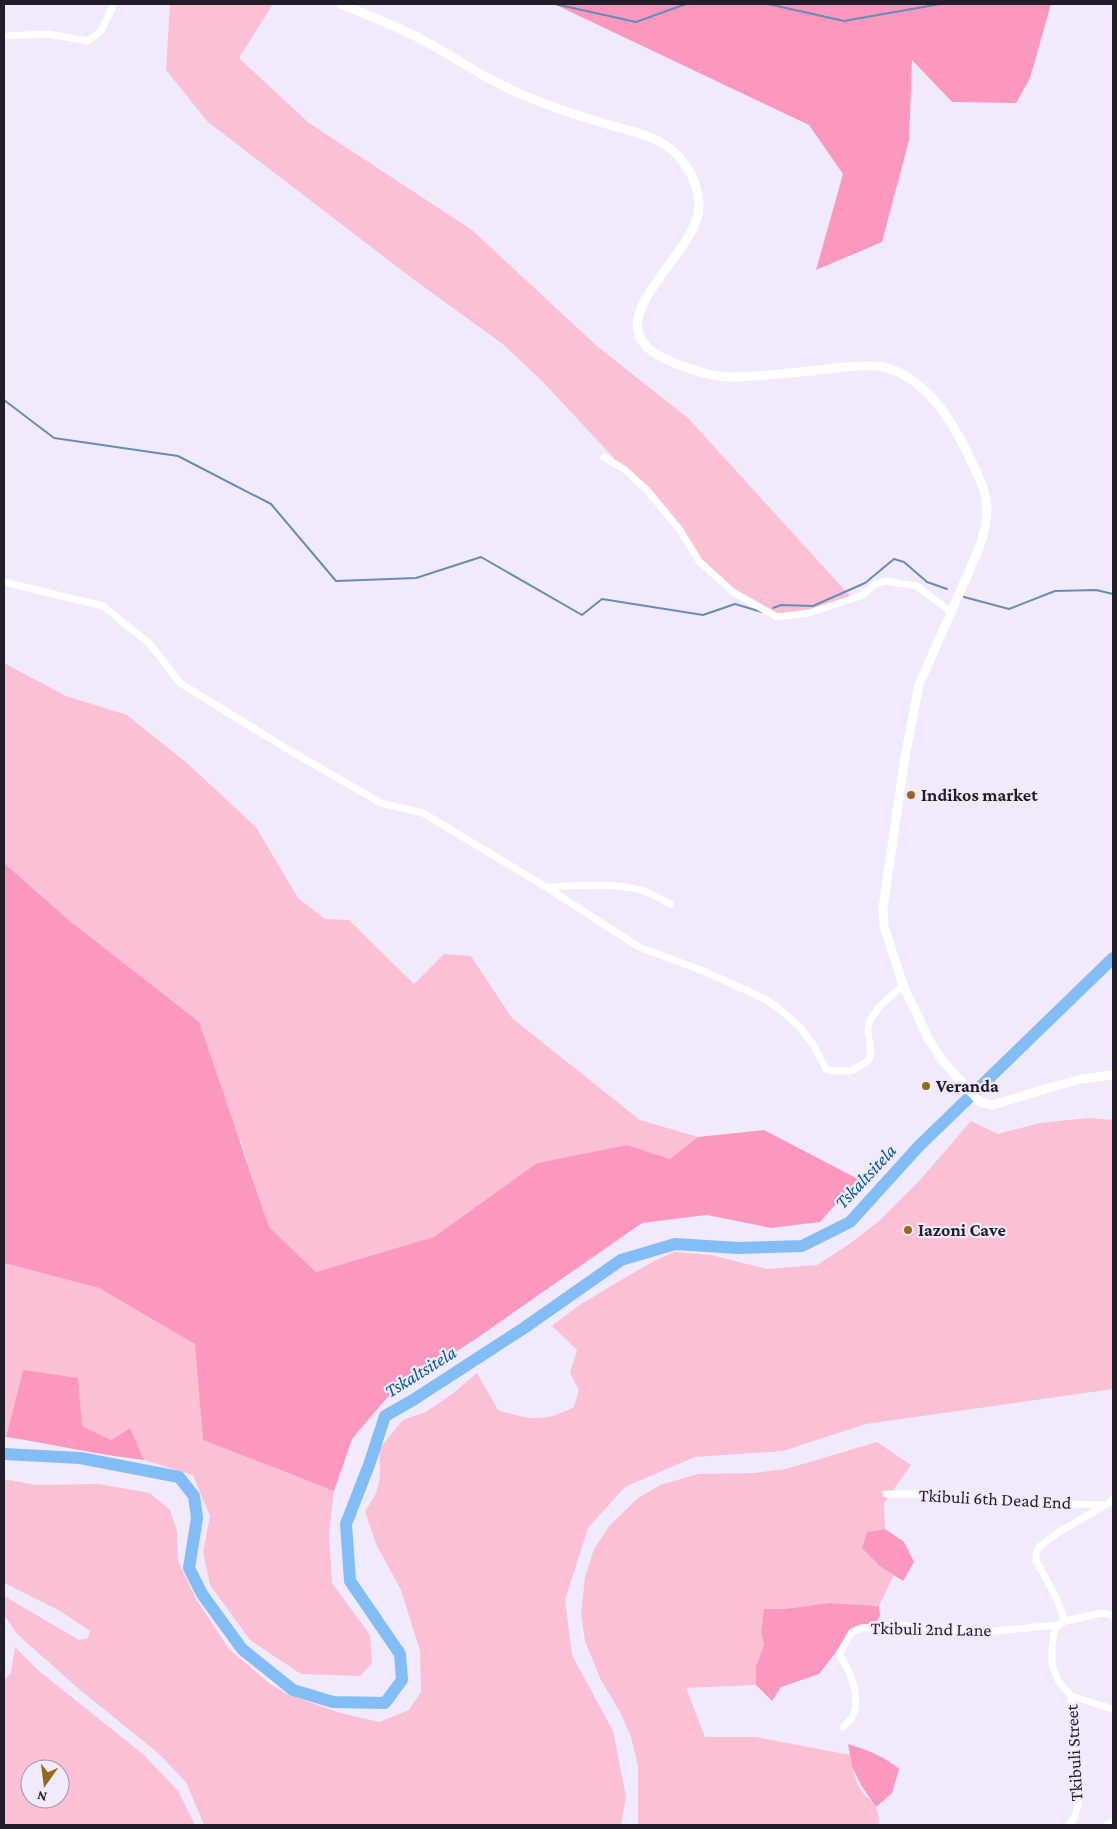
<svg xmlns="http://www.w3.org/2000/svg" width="1117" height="1829" font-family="'Crimson Pro',serif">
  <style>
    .green { fill: #fbc0d4; fill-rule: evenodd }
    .forest { fill: #fc98be }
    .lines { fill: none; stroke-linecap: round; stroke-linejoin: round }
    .stream { stroke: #668db8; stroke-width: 2 }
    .river { stroke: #83bdf5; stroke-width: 12 }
    .minor { stroke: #fff; stroke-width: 7 }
    .secondary { stroke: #fff; stroke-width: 9 }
    .poi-dot { fill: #966917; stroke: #f1eafd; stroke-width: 2 }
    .labels { text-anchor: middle; stroke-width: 4.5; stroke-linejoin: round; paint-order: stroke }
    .poi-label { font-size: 18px; font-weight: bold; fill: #221e29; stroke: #f1eafd; text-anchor: start }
    .street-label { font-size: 18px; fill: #221e29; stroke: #f1eafd }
    .water-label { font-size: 19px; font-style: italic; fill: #005998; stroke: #f1eafd }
  </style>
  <rect width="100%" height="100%" fill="#f1eafd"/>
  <g class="green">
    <polygon points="170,4 273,4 239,58 309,123 472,230 598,347 688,418 852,598 810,612 781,614 769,611 734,595 698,555 665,513 544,383 504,345 413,279 208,122 166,70"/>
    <polygon points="4,663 66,696 127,715 188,764 256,827 298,898 325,919 349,920 414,984 444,954 471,956 512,1018 640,1120 698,1137 670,1159 627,1145 537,1163 434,1238 316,1272 269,1227 241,1142 71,922 4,863"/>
    <path d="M1089 1118 1113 1120V1389L866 1424 783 1451 695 1457 625 1487 588 1528 565 1600 572 1655 613 1731 626 1797 621 1825H204L186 1782 158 1753 79 1689 17 1634 4 1615V1596L79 1640 88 1638 90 1631 60 1611 4 1583V1479L36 1485 99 1484 150 1493 170 1510 177 1531 178 1561 196 1599 229 1649 270 1684 287 1694 337 1712 379 1722 409 1710 421 1692 420 1651 401 1590 376 1544 365 1511C382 1489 381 1475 379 1449L403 1420 426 1412 452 1394 477 1373 498 1410C531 1420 542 1423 574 1407L579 1390 570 1373 577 1350 552 1326 578 1306 611 1286 652 1262 674 1252 711 1255 767 1269 817 1265 848 1245 879 1221 921 1179 971 1121 998 1134 1040 1123Z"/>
    <polygon points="4,1263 99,1288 196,1344 203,1440 334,1491 329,1533 332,1583 370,1635 372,1663 360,1676 301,1674 250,1640 210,1585 203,1552 210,1516 193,1475 144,1460 130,1428 111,1440 82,1426 23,1370 6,1437 4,1437"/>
    <path d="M877 1442 911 1465 884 1503 885 1529 867 1532 881 1567 894 1575 879 1606 829 1603 785 1609H764L761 1632 764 1645 756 1666V1685L686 1688 705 1737H756L850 1755C851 1765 854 1775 858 1785 867 1803 880 1800 879 1825H638V1766L631 1737 620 1712 601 1680 585 1641 581 1614 585 1577 594 1549 610 1525 637 1499 660 1485 698 1474 754 1473 786 1469Z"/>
    <path d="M15 1647 39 1671 144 1755 178 1791 195 1825H4V1680L11 1673ZM30 1769H60V1799H30Z"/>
  </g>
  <g class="forest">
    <polygon points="554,4 1051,4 1030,78 1016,103 952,102 912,60 909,140 882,242 816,270 843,174 809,125"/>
    <polygon points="4,863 71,922 199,1022 269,1227 316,1272 434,1237 537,1163 627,1145 670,1159 698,1137 764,1130 858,1179 820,1222 771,1228 707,1215 642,1223 474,1340 391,1393 352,1439 334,1491 203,1440 195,1344 99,1288 4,1263"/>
    <path d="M23 1370 78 1378 82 1426 111 1440 130 1428 144 1460C98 1455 52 1444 6 1437Z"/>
    <polygon points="885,1529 904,1542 914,1562 903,1581 881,1567 862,1548 867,1532"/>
    <polygon points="829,1603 879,1606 880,1615 877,1621 851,1630 839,1648 819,1674 781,1687 772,1701 756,1685 756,1666 764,1645 761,1632 764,1609 785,1609"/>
    <path d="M848 1744C867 1750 884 1756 899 1769L892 1793 876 1807 861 1785 852 1767Z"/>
  </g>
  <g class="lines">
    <g class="stream">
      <polyline points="555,4 636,22 686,4"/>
      <polyline points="768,4 844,21 940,4"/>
      <polyline points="4,400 54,438 178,456 271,504 336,581 416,578 481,557 582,615 602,599 703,615 735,604 762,612"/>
      <polyline points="964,597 1009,609 1055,591 1096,590 1113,594"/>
      <polyline points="773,608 781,605 813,606 865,583 894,559 904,562 927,582 947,589"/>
    </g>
    <polyline class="river" points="4,1454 80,1458 179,1477 194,1496 197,1518 189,1568 202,1594 242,1649 293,1690 333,1702 385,1703 402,1680 400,1654 350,1581 346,1524 369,1465 385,1416 413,1400 524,1328 621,1260 675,1244 738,1248 802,1246 850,1222 919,1146 1113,958"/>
    <g class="minor">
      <polyline points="4,36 48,34 88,41 101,31 114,4"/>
      <polyline points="604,457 625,470 647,490 680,530 699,561 733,592 777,617 809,613 861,596 876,584 885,581 917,586 951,612"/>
      <polyline points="4,582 103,606 150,644 180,683 282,746 381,803 423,813 546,887 639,947 706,972 765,999 778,1008 800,1027 814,1046 826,1069 831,1071 850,1071 862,1065 869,1060 871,1051 868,1032 869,1022 879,1007 903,985"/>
      <path d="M546 887C577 886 612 882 641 890 651 893 661 899 670 904"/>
      <polyline points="886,1494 917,1494 1029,1503 1105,1505"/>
      <polyline points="1065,1621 1055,1595 1036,1561 1036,1553 1039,1547 1059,1532 1112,1501 1113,1498"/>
      <polyline points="1071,1696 1113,1709"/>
      <path d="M843 1727C846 1724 852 1720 853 1715 861 1696 850 1670 839 1654L852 1632 861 1628 898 1625 948 1630 994 1631 1058 1625"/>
      <polyline points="1069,1825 1075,1817 1078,1805 1071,1696 1059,1682 1052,1665 1052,1649 1054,1633 1058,1625 1065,1621 1102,1613 1113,1615"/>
      <polyline points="1107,1825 1113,1822"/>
    </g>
    <path class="secondary" d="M341 4C366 14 391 24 415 36 445 51 473 71 503 86 532 100 563 111 593 120 628 132 665 133 686 166 693 176 699 193 699 206 699 250 610 308 646 346 657 358 673 362 688 368 716 379 737 378 767 375 790 373 813 371 836 368 851 367 869 364 884 367 925 378 949 416 967 452 987 494 995 508 977 553L919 685 905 757 883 908 884 926 903 985 928 1038 942 1060 980 1102 993 1105 1055 1086 1082 1079 1113 1075"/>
  </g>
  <g class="poi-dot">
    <circle cx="911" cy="795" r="5"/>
    <circle cx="926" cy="1086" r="5"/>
    <circle cx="908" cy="1230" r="5"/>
  </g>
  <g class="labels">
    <g class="poi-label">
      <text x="921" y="801">Indikos market</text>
      <text x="936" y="1092">Veranda</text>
      <text x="918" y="1236">Iazoni Cave</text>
    </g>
    <g class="street-label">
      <text transform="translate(995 1499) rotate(3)" y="6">Tkibuli 6th Dead End</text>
      <text transform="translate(931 1629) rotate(1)" y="6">Tkibuli 2nd Lane</text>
      <text transform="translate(1074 1753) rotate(-93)" y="6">Tkibuli Street</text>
    </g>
    <g class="water-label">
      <text transform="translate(865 1176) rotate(-47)" y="7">Tskaltsitela</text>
      <text transform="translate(420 1371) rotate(-32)" y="7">Tskaltsitela</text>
    </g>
  </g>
  <rect width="1117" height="1829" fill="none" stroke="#221e29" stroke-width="10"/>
  <g transform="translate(45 1784) rotate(194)"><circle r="24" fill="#f1eafd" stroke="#9e98a8"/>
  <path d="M0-4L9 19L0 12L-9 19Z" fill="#966917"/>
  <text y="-8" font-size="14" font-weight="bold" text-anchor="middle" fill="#221e29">N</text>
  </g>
</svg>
